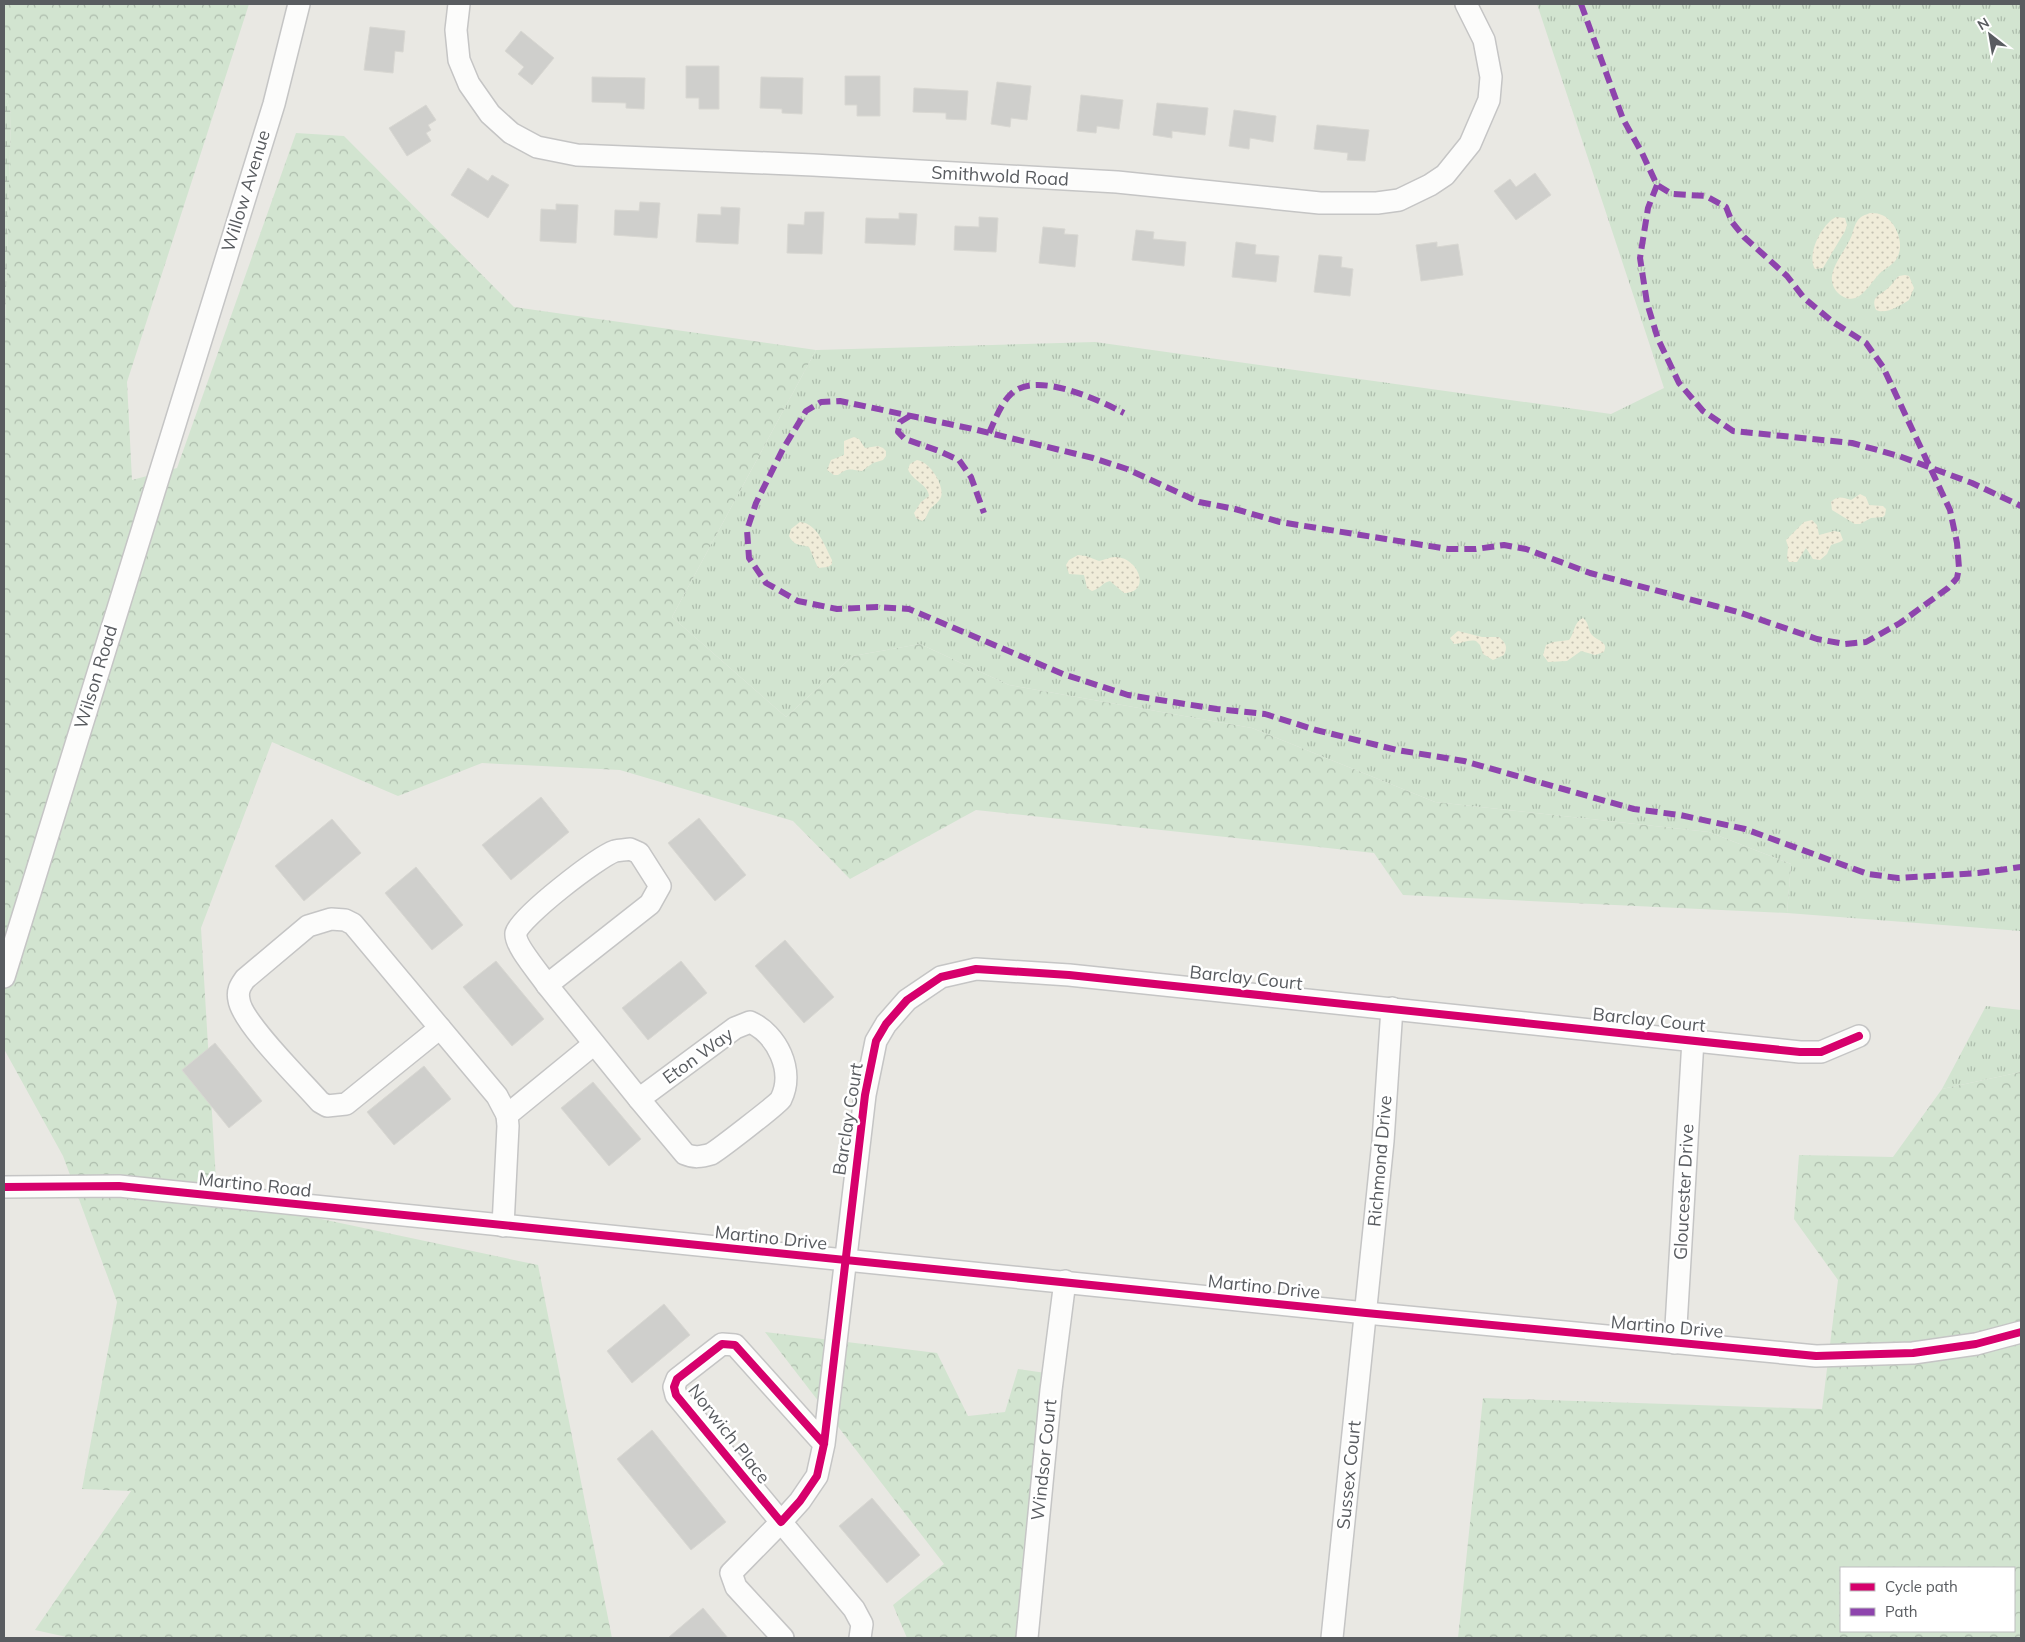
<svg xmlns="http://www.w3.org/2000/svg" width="2025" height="1642" font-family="Mulish,sans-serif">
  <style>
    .grass { fill: url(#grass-tufts) }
    .forest { fill: url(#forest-crowns); fill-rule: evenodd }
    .wetland { fill: url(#wetland-marsh) }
    .sand { fill: url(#sand-dots) }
    .building { fill: #cfcfcc; stroke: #d8d7d2 }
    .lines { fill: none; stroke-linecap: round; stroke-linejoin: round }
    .minor-casing { stroke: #c5c5c5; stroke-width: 24 }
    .minor { stroke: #fcfcfb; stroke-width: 21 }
    .quiet { stroke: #8e44ad; stroke-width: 6; stroke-dasharray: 12 6; stroke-linecap: butt }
    .cycleway-casing { stroke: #fff; stroke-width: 11 }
    .cycleway { stroke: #d6006c; stroke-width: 8 }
    .labels { text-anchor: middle; stroke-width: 5; stroke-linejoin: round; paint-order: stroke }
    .street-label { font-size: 18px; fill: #595c60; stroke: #fff }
  </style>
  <defs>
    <pattern id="grass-tufts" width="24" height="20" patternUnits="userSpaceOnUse" patternTransform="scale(1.25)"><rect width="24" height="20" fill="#d2e4d0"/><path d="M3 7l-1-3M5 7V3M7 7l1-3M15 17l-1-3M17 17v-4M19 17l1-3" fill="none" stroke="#adbcac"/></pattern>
    <pattern id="forest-crowns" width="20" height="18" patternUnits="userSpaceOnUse" patternTransform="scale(1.25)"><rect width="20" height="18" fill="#d2e4d0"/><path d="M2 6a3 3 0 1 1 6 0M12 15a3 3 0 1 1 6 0" fill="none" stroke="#adbcac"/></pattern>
    <pattern id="wetland-marsh" width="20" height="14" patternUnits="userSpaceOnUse" patternTransform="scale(1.25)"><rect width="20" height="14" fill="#d2e4d0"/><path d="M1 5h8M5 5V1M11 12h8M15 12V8" fill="none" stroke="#adbcac"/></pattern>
    <pattern id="sand-dots" width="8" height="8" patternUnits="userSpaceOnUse" patternTransform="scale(1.25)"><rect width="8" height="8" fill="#f0ecd9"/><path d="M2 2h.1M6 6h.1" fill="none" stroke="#c5c2b3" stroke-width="1.8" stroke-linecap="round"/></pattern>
  </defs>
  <rect width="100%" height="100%" fill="#e9e8e3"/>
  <g class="grass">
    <polygon points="1537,4 2021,4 2021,931 1787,913 1791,864 1709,832 1435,802 1252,728 1009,685 920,644 853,656 786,717 672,617 816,350 1095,342 1611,414 1664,388"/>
    <polygon points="1986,1006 2021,1010 2021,1072 1942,1089"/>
  </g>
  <g class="forest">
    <polygon points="4,4 249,4 127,382 132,480 177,468 296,133 344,136 514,307 816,350 672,617 786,717 853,656 920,644 1009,685 1252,728 1435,802 1709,832 1791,864 1787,913 1403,895 1374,853 976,810 850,879 793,821 620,770 482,763 398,796 272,742 201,928 217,1197 538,1265 612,1638 71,1638 35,1630 131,1491 82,1489 117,1302 63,1156 4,1049 4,364 11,114 4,89"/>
    <path d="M2021 1072V1638H1458L1483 1398 1822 1409 1838 1280 1794 1219 1799 1155 1893 1157 1942 1089ZM1841 1568H2014V1631H1841Z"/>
    <polygon points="765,1332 937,1353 968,1416 1005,1412 1018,1369 1060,1375 1022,1638 907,1638 893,1605 944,1564"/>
  </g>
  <polygon class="wetland" points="4,89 11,114 4,364"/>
  <g class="sand">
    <path d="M1870 213C1877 213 1883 214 1888 219 1898 227 1904 246 1897 258 1894 264 1886 268 1880 273 1870 283 1859 307 1842 296 1835 292 1831 284 1832 276 1834 262 1847 248 1852 235 1853 230 1855 224 1858 220 1861 216 1865 215 1870 213Z"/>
    <path d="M1836 217 1845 218 1847 225 1845 231 1823 268 1815 269C1806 254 1822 224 1836 217Z"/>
    <path d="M1905 275 1909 276 1914 288 1909 300C1901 305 1886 315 1876 310 1870 296 1881 295 1888 288 1892 285 1894 280 1899 276Z"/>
    <path d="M854 437 859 439 865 448 878 446 883 448 886 451V456L883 460 873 463 862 471C849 470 850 467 838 475H834L827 470 831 460 844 455V441Z"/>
    <path d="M917 460C929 461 945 485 941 497 939 502 934 505 930 509 928 512 927 516 925 519L922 521 916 518 914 513 921 502 929 496C928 484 912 481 908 469L910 464Z"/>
    <path d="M1860 494 1866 497 1869 505 1883 506 1886 509 1885 515 1883 517 1871 518 1860 524H1855L1832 510 1831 502C1838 495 1843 498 1851 500Z"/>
    <polygon points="1812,520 1817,525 1819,535 1834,531 1840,532 1843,540 1840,542 1831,545 1827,554 1820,560 1813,559 1806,548 1797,562 1789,562 1787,558 1788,547 1786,540 1804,522"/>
    <path d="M800 522C817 523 825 546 832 560V564L828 567 818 568 809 547C800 544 795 547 789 536L791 529Z"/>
    <path d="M1078 555 1086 556 1099 561C1104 560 1110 557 1115 557 1139 557 1152 593 1124 593L1110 581C1103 582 1100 589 1092 591L1087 588 1084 575 1069 574 1066 565 1069 560Z"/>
    <path d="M1583 618C1590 623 1587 631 1593 636 1596 639 1601 640 1604 644 1606 647 1605 648 1604 652L1595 655 1581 651 1567 661 1548 662 1543 655 1546 645 1553 642 1569 640C1575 633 1573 623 1583 618Z"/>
    <path d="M1458 631 1482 637H1499C1506 643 1508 647 1504 655L1493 660 1483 654 1480 645 1476 641C1468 639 1462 644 1454 644L1450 638Z"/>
  </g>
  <g class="building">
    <polygon points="370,27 405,31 403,52 395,51 393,73 364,70"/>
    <polygon points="521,31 554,58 532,85 518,74 524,67 505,51"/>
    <polygon points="686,66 719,66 719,109 699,109 699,98 686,98"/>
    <polygon points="845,76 880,76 880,116 857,116 857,105 845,105"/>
    <polygon points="592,77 645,78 644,109 626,108 626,103 592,102"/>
    <polygon points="761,77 803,78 802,114 782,113 782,109 760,108"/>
    <polygon points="997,82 1031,86 1027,120 1011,118 1010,127 991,124"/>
    <polygon points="914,88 968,91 966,120 946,119 946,113 913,112"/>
    <polygon points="1081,95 1123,100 1119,129 1097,126 1096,133 1077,131"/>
    <polygon points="1157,103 1208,108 1205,135 1172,131 1172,138 1153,135"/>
    <polygon points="426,105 436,120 428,125 431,130 426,133 431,141 407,156 389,128"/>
    <polygon points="1234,110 1276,116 1273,142 1250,138 1249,149 1229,146"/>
    <polygon points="1317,125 1369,130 1365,161 1347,160 1348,153 1314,149"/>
    <polygon points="468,168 488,181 492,175 509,185 488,218 451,195"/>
    <polygon points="1535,173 1551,195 1516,220 1494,191 1510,179 1516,187"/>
    <polygon points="640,202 660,203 657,238 614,235 615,210 639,211"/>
    <polygon points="556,204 578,205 576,243 540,241 541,209 556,210"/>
    <polygon points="721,207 740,208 738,244 696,242 698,214 721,215"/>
    <polygon points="805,212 824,212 822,254 787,253 788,224 804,225"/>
    <polygon points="899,213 917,214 915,245 865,243 866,218 899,219"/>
    <polygon points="979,217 998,218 996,252 954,250 955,226 979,227"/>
    <polygon points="1043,227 1065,229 1064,234 1078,235 1075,267 1039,263"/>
    <polygon points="1136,230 1154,232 1153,239 1186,242 1184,266 1132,260"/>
    <polygon points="1236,242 1256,245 1255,254 1279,256 1276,282 1232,277"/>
    <polygon points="1437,242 1437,247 1458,244 1463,275 1421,281 1416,245"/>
    <polygon points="1319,255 1342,257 1341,267 1353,269 1350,296 1314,292"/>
    <polygon points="541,797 569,832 511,880 482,845"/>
    <polygon points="699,818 746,875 715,901 668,843"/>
    <polygon points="332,819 361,853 304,901 275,866"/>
    <polygon points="416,867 463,925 432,950 385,893"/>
    <polygon points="785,940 834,997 804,1023 755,966"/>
    <polygon points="496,961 544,1019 512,1046 463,987"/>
    <polygon points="681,961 707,993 648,1040 622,1008"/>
    <polygon points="215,1043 262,1101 229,1128 182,1070"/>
    <polygon points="424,1066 451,1099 394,1145 367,1112"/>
    <polygon points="593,1082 641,1139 609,1166 561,1108"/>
    <polygon points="664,1304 690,1335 632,1383 607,1351"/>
    <polygon points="652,1430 726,1522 691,1550 617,1459"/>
    <polygon points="872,1498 920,1555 887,1583 839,1526"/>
    <polygon points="703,1608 728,1638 670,1638 669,1637"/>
  </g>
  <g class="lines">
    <g class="minor-casing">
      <g id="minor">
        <polyline points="459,4 456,30 459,60 469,84 490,114 511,133 537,147 577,155 813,165 1117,182 1320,203 1377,203 1399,200 1430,185 1445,175 1470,144 1489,100 1491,77 1484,40 1466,4"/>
        <path d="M630 849 639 853 660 886 650 904 547 985C540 974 514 945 516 933 520 917 598 857 615 851 620 850 626 850 630 849Z"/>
        <path d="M331 919 345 920 353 924 440 1028 346 1104 327 1106 320 1102C302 1081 242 1023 239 1000 237 991 240 986 245 979L308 926Z"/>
        <polyline points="4,977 274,104 299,4"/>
        <polyline points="547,985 639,1099"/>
        <path d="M750 1022C777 1034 795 1071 781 1099 778 1104 717 1151 711 1154 701 1157 694 1158 685 1154L639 1099 735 1028Z"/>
        <polyline points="440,1028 497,1096 507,1115"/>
        <polyline points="4,1187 119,1186 1366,1313 1816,1356 1913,1353 1976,1344 2021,1332"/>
        <polyline points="503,1226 508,1126 507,1115 594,1044"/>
        <polyline points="1675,1343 1693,1040"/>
        <polyline points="824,1444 735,1345 722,1344 677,1379 674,1387 676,1395 781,1522 800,1501 817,1476 824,1444 865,1095 876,1041 886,1024 907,1000 941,977 976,969 1069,975 1800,1052 1821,1052 1859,1036"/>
        <polyline points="783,1638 736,1587 731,1573 781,1522 854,1609 862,1624 860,1638"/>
        <polyline points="1027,1638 1051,1390 1065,1281"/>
        <polyline points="1332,1638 1383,1141 1392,1008"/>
      </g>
    </g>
    <use href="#minor" class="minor"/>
    <g class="quiet">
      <polyline points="1581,4 1623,119 1642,153 1657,185 1672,194 1706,196 1726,207 1732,222 1744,237 1787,276 1804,298 1833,322 1866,343 1883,367 1950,510 1957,543 1959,568 1957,578 1948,588 1900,623 1866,642 1845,644 1817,639 1738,612 1590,573 1526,549 1504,545 1476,549 1448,549 1280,522 1235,509 1199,502 1127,469 1093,458 973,429 840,401 821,402 806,411 783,449 756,503 747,530 749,558 766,583 798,601 837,609 878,607 909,609 1063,674 1128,695 1217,709 1265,714 1316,730 1397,750 1464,761 1634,809 1680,815 1745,829 1868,874 1898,878 1978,873 2021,867"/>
      <polyline points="1657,185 1648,208 1640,258 1647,303 1658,339 1679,383 1703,411 1733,431 1852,443 1899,456 1972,483 2021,506"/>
      <polyline points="910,416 900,422 898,432 905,439 939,451 959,460 971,477 984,513"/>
      <path d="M989 433C995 420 1001 403 1012 393 1037 371 1099 400 1124 413"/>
    </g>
    <g class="cycleway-casing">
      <g id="cycleway">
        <polyline points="4,1187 119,1186 1366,1313 1816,1356 1913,1353 1976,1344 2021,1332"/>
        <polyline points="824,1444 735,1345 722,1344 677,1379 674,1387 676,1395 781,1522 800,1501 817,1476 824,1444 865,1095 876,1041 886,1024 907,1000 941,977 976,969 1069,975 1800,1052 1821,1052 1859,1036"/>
      </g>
    </g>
    <use href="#cycleway" class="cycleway"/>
  </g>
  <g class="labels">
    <g class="street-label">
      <text transform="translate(1000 176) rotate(3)" y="6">Smithwold Road</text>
      <text transform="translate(246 191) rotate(-73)" y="6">Willow Avenue</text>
      <text transform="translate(96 677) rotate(-73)" y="6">Wilson Road</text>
      <text transform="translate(1246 978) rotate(6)" y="6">Barclay Court</text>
      <text transform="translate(1649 1020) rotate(6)" y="6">Barclay Court</text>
      <text transform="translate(698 1056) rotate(-36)" y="6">Eton Way</text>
      <text transform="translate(848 1119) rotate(-81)" y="6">Barclay Court</text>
      <text transform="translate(1380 1161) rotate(-85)" y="6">Richmond Drive</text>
      <text transform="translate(255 1185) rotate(6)" y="6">Martino Road</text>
      <text transform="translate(1684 1192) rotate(-87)" y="6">Gloucester Drive</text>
      <text transform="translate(771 1238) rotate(6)" y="6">Martino Drive</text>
      <text transform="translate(1264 1287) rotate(6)" y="6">Martino Drive</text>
      <text transform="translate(1667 1327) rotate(5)" y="6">Martino Drive</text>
      <text transform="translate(729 1434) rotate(52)" y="6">Norwich Place</text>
      <text transform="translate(1044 1460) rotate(-84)" y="6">Windsor Court</text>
      <text transform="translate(1349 1475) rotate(-84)" y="6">Sussex Court</text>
    </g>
  </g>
  <rect width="2025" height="1642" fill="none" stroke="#595c60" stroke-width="10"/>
  <rect x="1840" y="1567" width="175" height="65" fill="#ffffff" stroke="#bdbebf"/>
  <rect x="1850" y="1583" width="25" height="8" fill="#d6006c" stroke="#bdbebf"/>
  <text x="1885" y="1592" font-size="15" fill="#595c60">Cycle path</text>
  <rect x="1850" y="1608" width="25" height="8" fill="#8e44ad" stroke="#bdbebf"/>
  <text x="1885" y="1617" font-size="15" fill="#595c60">Path</text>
  <g transform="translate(1990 35) rotate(329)" stroke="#ffffff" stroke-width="4" paint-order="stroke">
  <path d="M0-4L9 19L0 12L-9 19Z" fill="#595c60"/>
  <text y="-8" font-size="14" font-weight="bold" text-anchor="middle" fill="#595c60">N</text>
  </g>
</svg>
